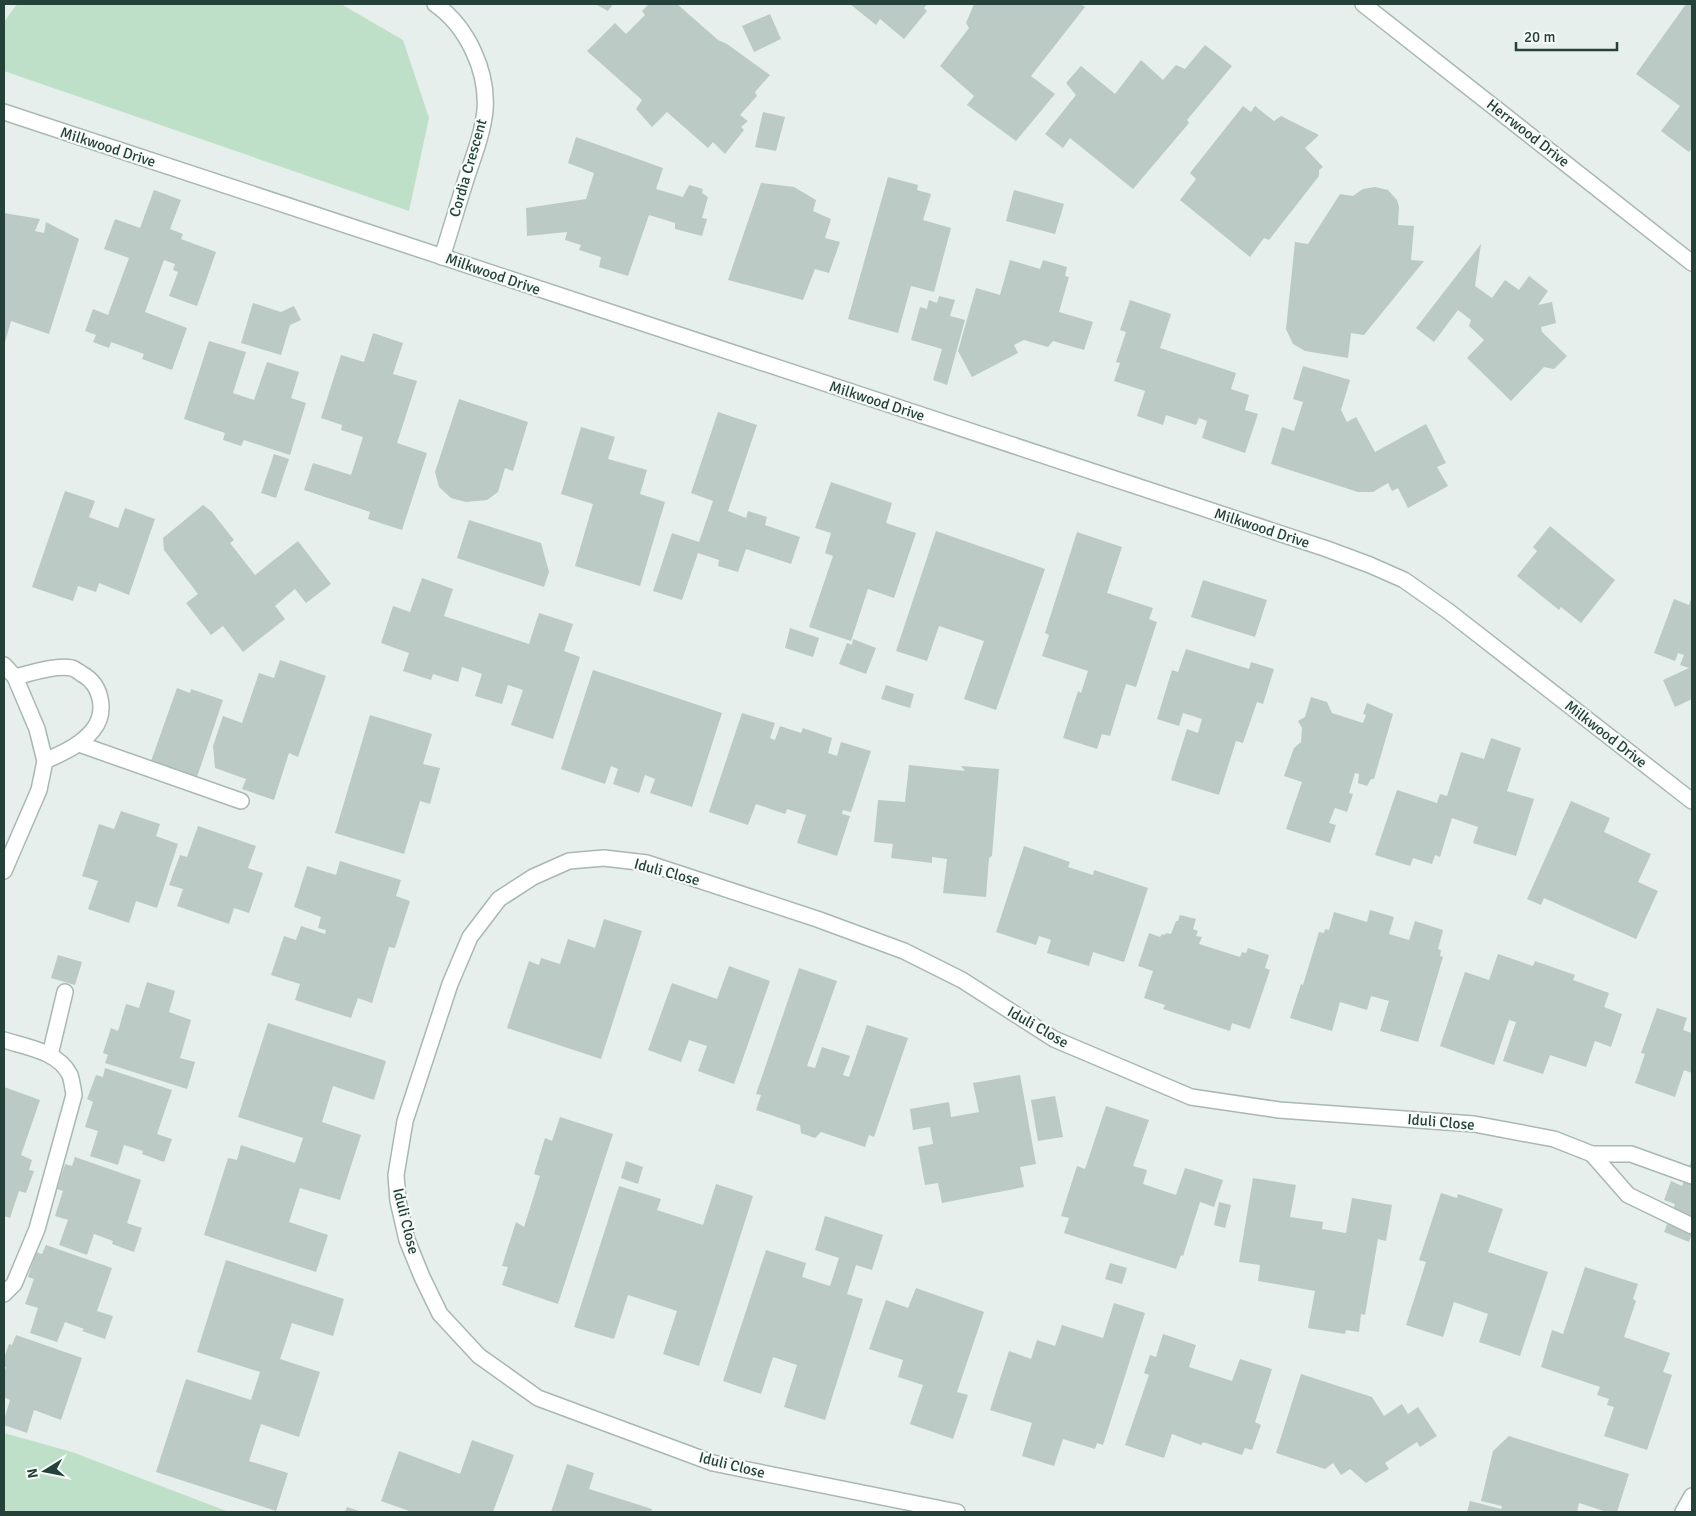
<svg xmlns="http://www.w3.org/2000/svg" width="1696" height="1516" font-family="Signika,sans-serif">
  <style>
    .green { fill: #bfe0c8 }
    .building { fill: #bbcac4 }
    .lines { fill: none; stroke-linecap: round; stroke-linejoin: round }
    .minor-casing { stroke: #a8b8b2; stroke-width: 18 }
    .minor { stroke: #fff; stroke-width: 15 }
    .labels { text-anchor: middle; stroke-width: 4.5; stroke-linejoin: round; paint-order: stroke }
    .street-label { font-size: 15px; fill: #24423a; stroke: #f7fbf9 }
  </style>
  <rect width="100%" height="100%" fill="#e6efeb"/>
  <g class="green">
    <polygon points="17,4 341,4 403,40 429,118 409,211 4,71 4,22"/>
    <polygon points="4,1433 72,1452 229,1512 4,1512"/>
  </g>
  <g class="building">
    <polygon points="595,4 613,4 608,11"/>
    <polygon points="649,4 677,4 718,40 727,44 770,75 755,92 757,96 740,115 748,121 741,127 744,130 725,154 713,142 708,148 667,112 652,127 636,109 642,100 587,51 615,23 626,34 645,15 642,11"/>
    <polygon points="850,4 927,4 924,8 927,11 904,39 880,19 876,25"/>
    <polygon points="974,4 1081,4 1085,7 1031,76 1055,94 1016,141 967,105 974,96 940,66 969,28 966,23"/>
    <polygon points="1686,4 1692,4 1692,148 1689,152 1661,131 1680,106 1636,74"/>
    <polygon points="770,14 781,39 754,52 742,26"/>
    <polygon points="1205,45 1232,66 1187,120 1189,123 1133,189 1070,138 1063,148 1045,134 1076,95 1066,83 1081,66 1115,94 1141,60 1163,80 1176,65 1185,69"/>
    <polygon points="1243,106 1251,112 1255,106 1274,121 1281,116 1319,135 1305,148 1323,167 1319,170 1319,176 1269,240 1264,238 1250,257 1180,200 1196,179 1190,173"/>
    <polygon points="763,112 785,117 776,151 755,147"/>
    <polygon points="576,137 663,168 656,189 683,197 689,185 703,189 702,193 708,197 702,218 707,219 702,236 675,229 675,223 649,215 628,276 599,267 601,257 579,250 581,245 565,240 567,232 527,236 526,208 586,199 594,173 568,163"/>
    <polygon points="888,177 918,185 917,190 931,194 923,220 951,228 934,292 911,286 898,333 848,319"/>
    <polygon points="761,183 794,187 816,200 813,211 831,219 825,238 840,242 829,273 815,269 803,300 728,280"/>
    <polygon points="1375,187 1388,190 1397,200 1399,207 1398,225 1414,226 1411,260 1424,261 1364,335 1351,333 1348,358 1305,351 1293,344 1286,329 1295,242 1308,244 1340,194 1353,196 1363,189"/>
    <polygon points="154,190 181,200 170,229 183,234 181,239 216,252 197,306 169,296 178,272 173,270 175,264 164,260 145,312 187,328 172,370 142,359 144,354 111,342 109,348 93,342 96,335 85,331 93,309 108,315 129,258 104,249 115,219 140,228"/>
    <polygon points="1014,190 1064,204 1055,234 1006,221"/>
    <polygon points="4,213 40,219 35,231 44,233 46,222 79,239 49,334 11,321 4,346"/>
    <polygon points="1481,244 1475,286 1492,298 1505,280 1519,290 1529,276 1548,291 1538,305 1552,302 1556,323 1541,327 1542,332 1567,356 1554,369 1544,367 1511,401 1467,358 1484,340 1469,326 1471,320 1458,310 1434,342 1416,328"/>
    <polygon points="1010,260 1040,269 1043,260 1067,267 1065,276 1069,277 1059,312 1093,322 1084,350 1053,341 1048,347 1024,340 1014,345 1018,353 972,377 958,351 976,288 1000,295"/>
    <polygon points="939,296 955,300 950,316 965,320 947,385 933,380 942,349 911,340 920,307 927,309 929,300 937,303"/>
    <polygon points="1130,300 1171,314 1160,348 1236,373 1231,389 1249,395 1245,410 1258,414 1245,453 1202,438 1207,421 1199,418 1196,425 1166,415 1163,425 1137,416 1145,391 1114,381 1120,363 1116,362 1126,332 1120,330"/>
    <polygon points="253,303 281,312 294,306 301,320 290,325 281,355 241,343"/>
    <polygon points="373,333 403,343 393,374 417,381 397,443 427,453 402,530 368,519 370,512 304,490 313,463 351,475 363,437 341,430 342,425 321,418 341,355 364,362"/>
    <polygon points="209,341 246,352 233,393 254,400 267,362 299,372 291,398 306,403 290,455 244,440 241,446 223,440 225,433 184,419"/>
    <polygon points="1303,366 1350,380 1341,410 1347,422 1356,417 1375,452 1426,424 1446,463 1437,467 1448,486 1408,508 1398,488 1392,491 1388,483 1373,492 1358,492 1271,464 1282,427 1294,431 1303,402 1293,399"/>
    <polygon points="459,399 528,422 513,471 505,468 498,492 487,500 466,502 451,498 439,487 435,472"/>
    <polygon points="718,412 757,425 728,511 746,518 748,511 767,517 765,525 800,537 791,564 746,549 738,572 718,566 719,560 698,553 682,600 653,591 672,533 699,542 713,501 691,493"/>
    <polygon points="581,427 615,437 608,459 647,470 640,494 665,502 640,586 575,566 593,504 561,494"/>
    <polygon points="274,454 289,459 276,498 261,493"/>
    <polygon points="831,482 892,503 886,523 916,533 894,598 868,589 851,641 809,627 833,556 825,553 831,533 815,528"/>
    <polygon points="65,491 95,501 89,517 118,528 125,508 155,519 129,595 99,583 96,592 78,586 73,601 32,587"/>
    <polygon points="203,505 212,512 234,540 230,543 255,575 298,541 331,584 306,603 295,589 275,606 285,619 243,652 223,626 211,635 186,603 198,594 164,550 163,538"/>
    <polygon points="469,520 541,543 549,572 544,587 457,558"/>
    <polygon points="1550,526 1615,580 1581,623 1561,607 1559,610 1517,576 1537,551 1533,547"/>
    <polygon points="936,531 1045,569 996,710 964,699 984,641 939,626 927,661 896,651"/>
    <polygon points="1077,532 1122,547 1107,593 1153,608 1149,619 1157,622 1136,687 1126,684 1110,736 1102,734 1097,749 1063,738 1078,691 1081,693 1088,671 1042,656 1049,635 1045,633"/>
    <polygon points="422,578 453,589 444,616 529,644 539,613 573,624 564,651 580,657 553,739 511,725 523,690 508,685 502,704 475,696 482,674 462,667 458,682 433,674 431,680 403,671 409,653 381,643 393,606 410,612"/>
    <polygon points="1203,580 1267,600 1255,637 1191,617"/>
    <polygon points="1692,596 1692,699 1675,707 1663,680 1689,668 1680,665 1684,655 1678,653 1675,661 1654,653 1674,599 1689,605"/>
    <polygon points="790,628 819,638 813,657 785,648"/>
    <polygon points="853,639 876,648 866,674 839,664 847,643 852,645"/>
    <polygon points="1186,649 1249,669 1251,662 1274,669 1263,704 1257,702 1243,743 1236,741 1219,795 1171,780 1187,729 1198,733 1202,719 1183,713 1179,726 1157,719 1172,670 1178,672"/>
    <polygon points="280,660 326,676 298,757 289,753 274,800 242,789 246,779 215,768 213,746 223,716 242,723 259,673 274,678"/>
    <polygon points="593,670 722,713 692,807 650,793 655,779 645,775 639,793 613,784 618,769 611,766 605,784 561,769"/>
    <polygon points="886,685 914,694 910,708 881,699"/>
    <polygon points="177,688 190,693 191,689 223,700 196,780 150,764"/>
    <polygon points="1311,697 1327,702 1332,713 1363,723 1366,715 1363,714 1367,703 1393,714 1374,779 1371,779 1367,786 1358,783 1359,774 1355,773 1349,793 1353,794 1347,812 1335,808 1329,823 1336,825 1330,843 1286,829 1302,782 1284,776 1294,748 1301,742 1302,728 1298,721 1305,717"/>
    <polygon points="742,713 775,723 770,738 775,740 780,726 801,733 803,728 832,738 828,753 837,756 841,742 871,751 851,812 843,810 842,814 850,816 837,856 797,843 806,815 787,809 785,814 756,804 748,825 709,812"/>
    <polygon points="370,715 432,734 423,764 440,768 430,804 420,801 404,854 335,833"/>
    <polygon points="1491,738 1521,748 1507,791 1534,799 1516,856 1473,843 1478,827 1452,818 1440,857 1435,855 1432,864 1413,858 1410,866 1375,855 1397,790 1437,803 1440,794 1447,796 1461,752 1484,759"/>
    <polygon points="909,765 965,771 961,766 999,769 992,856 989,858 986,897 943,893 947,859 932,857 932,863 891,858 893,844 874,842 878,800 905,802"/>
    <polygon points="1571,801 1610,818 1604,832 1651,854 1638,882 1658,891 1636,939 1544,898 1541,905 1527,899"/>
    <polygon points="121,811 160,824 156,836 178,844 157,908 136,901 129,923 88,909 98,881 82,876 99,824 114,829"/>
    <polygon points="198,826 256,846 248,868 263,873 249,913 234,908 229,924 177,906 183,889 169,885 180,855 187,857"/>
    <polygon points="1024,846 1070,862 1068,867 1093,875 1094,870 1148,888 1124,962 1093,952 1089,966 1047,953 1051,940 1039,936 1036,945 996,932"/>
    <polygon points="340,861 401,880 396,896 410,901 395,948 389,947 372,1003 358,998 351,1018 295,1000 300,984 271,975 284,936 296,940 301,926 325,934 326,930 318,928 321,917 294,907 307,866 336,875"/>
    <polygon points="1370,910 1394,917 1389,934 1409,940 1415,921 1443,930 1438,949 1441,950 1440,956 1443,957 1418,1042 1380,1031 1389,1001 1371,996 1367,1010 1340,1002 1332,1031 1290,1018 1301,984 1303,985 1319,932 1324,933 1325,929 1329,930 1334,912 1367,922"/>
    <polygon points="1180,915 1196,919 1193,929 1198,931 1196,936 1202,937 1199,944 1240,957 1242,952 1246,953 1248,948 1269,955 1265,968 1270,970 1250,1029 1232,1023 1230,1031 1163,1009 1165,1005 1144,998 1153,971 1138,966 1149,933 1160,937 1162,934 1165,935 1166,933 1171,934 1176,921 1178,921"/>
    <polygon points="604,919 642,931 601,1059 507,1028 529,961 539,965 541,958 560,964 568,939 595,948"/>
    <polygon points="1498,954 1533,966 1535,961 1575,975 1573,980 1609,993 1604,1007 1622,1014 1611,1047 1595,1041 1586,1067 1550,1055 1543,1074 1503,1061 1516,1022 1509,1020 1494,1065 1440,1046 1465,972 1489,980"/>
    <polygon points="58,955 82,962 75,985 51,978"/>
    <polygon points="729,966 770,981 734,1084 698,1071 707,1046 689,1040 681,1062 648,1050 672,983 717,999"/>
    <polygon points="799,968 837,981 807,1066 815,1068 822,1047 850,1056 843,1075 849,1077 867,1025 908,1038 874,1137 869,1135 865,1147 821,1132 815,1138 801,1133 800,1125 756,1110 761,1095 756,1094"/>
    <polygon points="147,982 175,991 169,1012 191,1020 180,1058 195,1062 187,1089 105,1063 108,1055 103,1053 111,1028 118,1031 126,1004 139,1008"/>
    <polygon points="1657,1008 1687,1018 1683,1030 1692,1033 1692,1073 1684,1070 1675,1097 1635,1083 1645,1054 1641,1053"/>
    <polygon points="268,1023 386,1061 374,1100 333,1086 322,1122 361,1135 340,1200 300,1188 289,1222 328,1235 316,1272 204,1235 228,1158 237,1160 241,1145 295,1163 303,1138 238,1117"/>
    <polygon points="105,1068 172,1090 157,1134 172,1139 164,1162 142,1154 143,1151 124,1145 118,1165 90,1156 98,1131 85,1127 93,1102 87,1099 96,1075 103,1077"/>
    <polygon points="1020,1075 1036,1164 1020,1167 1024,1187 942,1203 938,1183 925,1185 918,1147 933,1144 930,1127 913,1130 910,1109 949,1102 951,1117 979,1112 973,1083"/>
    <polygon points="4,1087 40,1100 21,1155 32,1160 29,1170 34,1171 26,1193 19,1191 10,1218 4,1216"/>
    <polygon points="1055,1096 1063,1137 1038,1141 1031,1100"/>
    <polygon points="1106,1106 1149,1120 1133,1166 1147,1170 1143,1184 1176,1195 1185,1168 1223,1180 1214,1207 1200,1202 1183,1256 1181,1255 1176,1269 1064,1233 1069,1218 1061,1216 1077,1166 1085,1169"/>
    <polygon points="560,1117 613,1134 558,1304 502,1285 508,1267 502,1266 516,1222 524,1227 540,1176 534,1174 545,1138 552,1141"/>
    <polygon points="75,1157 141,1180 127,1223 142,1228 134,1252 112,1244 113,1241 94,1234 87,1255 59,1245 68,1220 55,1216 63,1191 57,1189 65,1164 72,1166"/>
    <polygon points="1692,1159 1692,1234 1689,1242 1664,1232 1675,1204 1664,1200 1671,1181 1682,1186"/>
    <polygon points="626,1161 643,1167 638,1184 621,1178"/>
    <polygon points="1253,1178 1296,1185 1290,1217 1323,1222 1322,1229 1346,1233 1352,1198 1392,1205 1386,1241 1378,1239 1365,1315 1361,1314 1359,1332 1346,1330 1345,1334 1308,1328 1315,1291 1258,1281 1260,1265 1239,1262"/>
    <polygon points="716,1184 753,1196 699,1366 663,1354 677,1311 628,1295 614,1339 574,1327 619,1186 661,1199 657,1210 703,1225"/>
    <polygon points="1441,1193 1457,1198 1458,1194 1503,1209 1488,1252 1548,1272 1520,1356 1479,1342 1488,1314 1454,1302 1443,1337 1406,1325 1426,1262 1419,1260"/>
    <polygon points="1219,1202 1231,1205 1225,1228 1214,1225"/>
    <polygon points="825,1216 883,1235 872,1270 856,1265 847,1294 863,1299 825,1420 784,1407 797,1365 773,1357 761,1394 723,1381 766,1250 806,1263 802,1277 830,1286 839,1258 815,1250"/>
    <polygon points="46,1245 112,1268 97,1311 113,1316 105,1339 82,1331 84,1329 65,1322 57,1342 30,1333 38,1308 25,1304 34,1279 28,1277 36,1252 42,1254"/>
    <polygon points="226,1260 344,1299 333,1336 292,1323 280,1359 320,1372 299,1437 261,1424 249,1461 288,1473 276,1511 156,1472 186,1379 251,1400 260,1372 197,1352"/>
    <polygon points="1110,1263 1127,1268 1122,1284 1105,1279"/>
    <polygon points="1585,1267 1638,1284 1633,1299 1636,1301 1624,1337 1670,1353 1663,1372 1672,1375 1647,1450 1604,1436 1614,1407 1607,1405 1609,1399 1597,1395 1600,1387 1541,1367 1552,1330 1563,1334"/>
    <polygon points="916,1288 984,1312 957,1392 968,1395 953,1439 910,1424 923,1385 898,1377 903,1360 869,1349 886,1300 908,1308"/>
    <polygon points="1114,1303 1145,1313 1103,1445 1097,1443 1095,1449 1063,1439 1054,1466 1022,1456 1032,1423 990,1410 1009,1351 1031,1359 1037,1340 1055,1346 1062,1325 1103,1338"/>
    <polygon points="1163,1334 1196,1345 1189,1367 1232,1381 1240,1359 1272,1369 1255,1422 1261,1425 1252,1450 1245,1448 1242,1455 1203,1442 1201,1445 1172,1434 1164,1458 1125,1445 1149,1375 1144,1373 1150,1355 1156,1357"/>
    <polygon points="16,1335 82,1358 61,1420 34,1410 27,1433 4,1425 4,1420 10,1400 4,1397 4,1374 6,1367 4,1367 4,1358 9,1344 12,1345"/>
    <polygon points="1301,1374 1372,1397 1384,1416 1402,1404 1408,1414 1418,1407 1437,1436 1420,1447 1417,1442 1385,1463 1389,1469 1366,1483 1350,1469 1341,1475 1333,1463 1325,1469 1276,1453"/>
    <polygon points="1509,1436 1629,1474 1617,1512 1607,1512 1579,1503 1577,1512 1467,1512 1470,1501 1501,1509 1502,1506 1481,1501 1493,1451"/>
    <polygon points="472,1440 514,1455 493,1512 412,1512 381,1501 399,1451 460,1474"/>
    <polygon points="567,1464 594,1473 589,1489 652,1509 651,1512 551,1512"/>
    <polygon points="347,1507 362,1512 345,1512"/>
  </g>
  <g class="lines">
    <g class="minor-casing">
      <g id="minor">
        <path d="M435 4C467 26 488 71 485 110 483 131 475 153 468 173 459 201 451 229 442 257"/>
        <polyline points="1363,4 1692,263"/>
        <polyline points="4,112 1327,549 1370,565 1404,580 1448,611 1692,801"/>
        <polyline points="4,665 15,677 37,729 45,761 39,790 4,871"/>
        <path d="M15 677C31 673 55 665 72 668 75 669 79 672 82 674 102 685 107 712 93 730 80 746 62 753 45 761"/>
        <polyline points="79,744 241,801"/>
        <path d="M4 1040C26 1047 58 1051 70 1075 72 1081 73 1089 74 1095L37 1229 14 1284 4 1294"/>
        <polyline points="50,1055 65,992"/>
        <polyline points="1592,1154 1628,1195 1692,1226"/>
        <polyline points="957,1512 713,1463 538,1398 479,1356 440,1314 422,1277 407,1240 398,1201 396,1175 405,1121 450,984 470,937 499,899 533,877 569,861 604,858 647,863 817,919 904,951 962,980 1054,1039 1191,1097 1279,1110 1474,1124 1554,1139 1592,1154 1631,1154 1692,1176"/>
        <polyline points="1683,1512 1692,1496"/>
      </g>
    </g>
    <use href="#minor" class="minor"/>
  </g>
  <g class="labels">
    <g class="street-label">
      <text transform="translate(1528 133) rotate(38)" y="5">Herrwood Drive</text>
      <text transform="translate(108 147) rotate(18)" y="5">Milkwood Drive</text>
      <text transform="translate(468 168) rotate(-74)" y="5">Cordia Crescent</text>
      <text transform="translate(493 274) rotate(19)" y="5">Milkwood Drive</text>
      <text transform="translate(877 401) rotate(18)" y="5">Milkwood Drive</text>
      <text transform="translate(1262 528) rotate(18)" y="5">Milkwood Drive</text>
      <text transform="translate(1606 734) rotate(38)" y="5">Milkwood Drive</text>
      <text transform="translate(667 872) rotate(15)" y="5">Iduli Close</text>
      <text transform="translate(1038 1027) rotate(30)" y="5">Iduli Close</text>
      <text transform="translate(1441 1122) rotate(5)" y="5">Iduli Close</text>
      <text transform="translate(406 1221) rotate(76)" y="5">Iduli Close</text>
      <text transform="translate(732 1465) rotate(14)" y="5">Iduli Close</text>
    </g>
  </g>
  <rect width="1696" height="1516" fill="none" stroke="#24423a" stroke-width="10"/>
  <g transform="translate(45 1471) rotate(260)" stroke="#f7fbf9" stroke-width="4" paint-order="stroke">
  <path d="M0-4L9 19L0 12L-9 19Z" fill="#24423a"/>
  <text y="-8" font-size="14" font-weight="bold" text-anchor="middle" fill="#24423a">N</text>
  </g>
  <path d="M1516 42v8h101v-8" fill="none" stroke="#24423a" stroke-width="2.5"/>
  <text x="1524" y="42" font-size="15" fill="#24423a" stroke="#f7fbf9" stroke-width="4" paint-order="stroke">20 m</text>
</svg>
